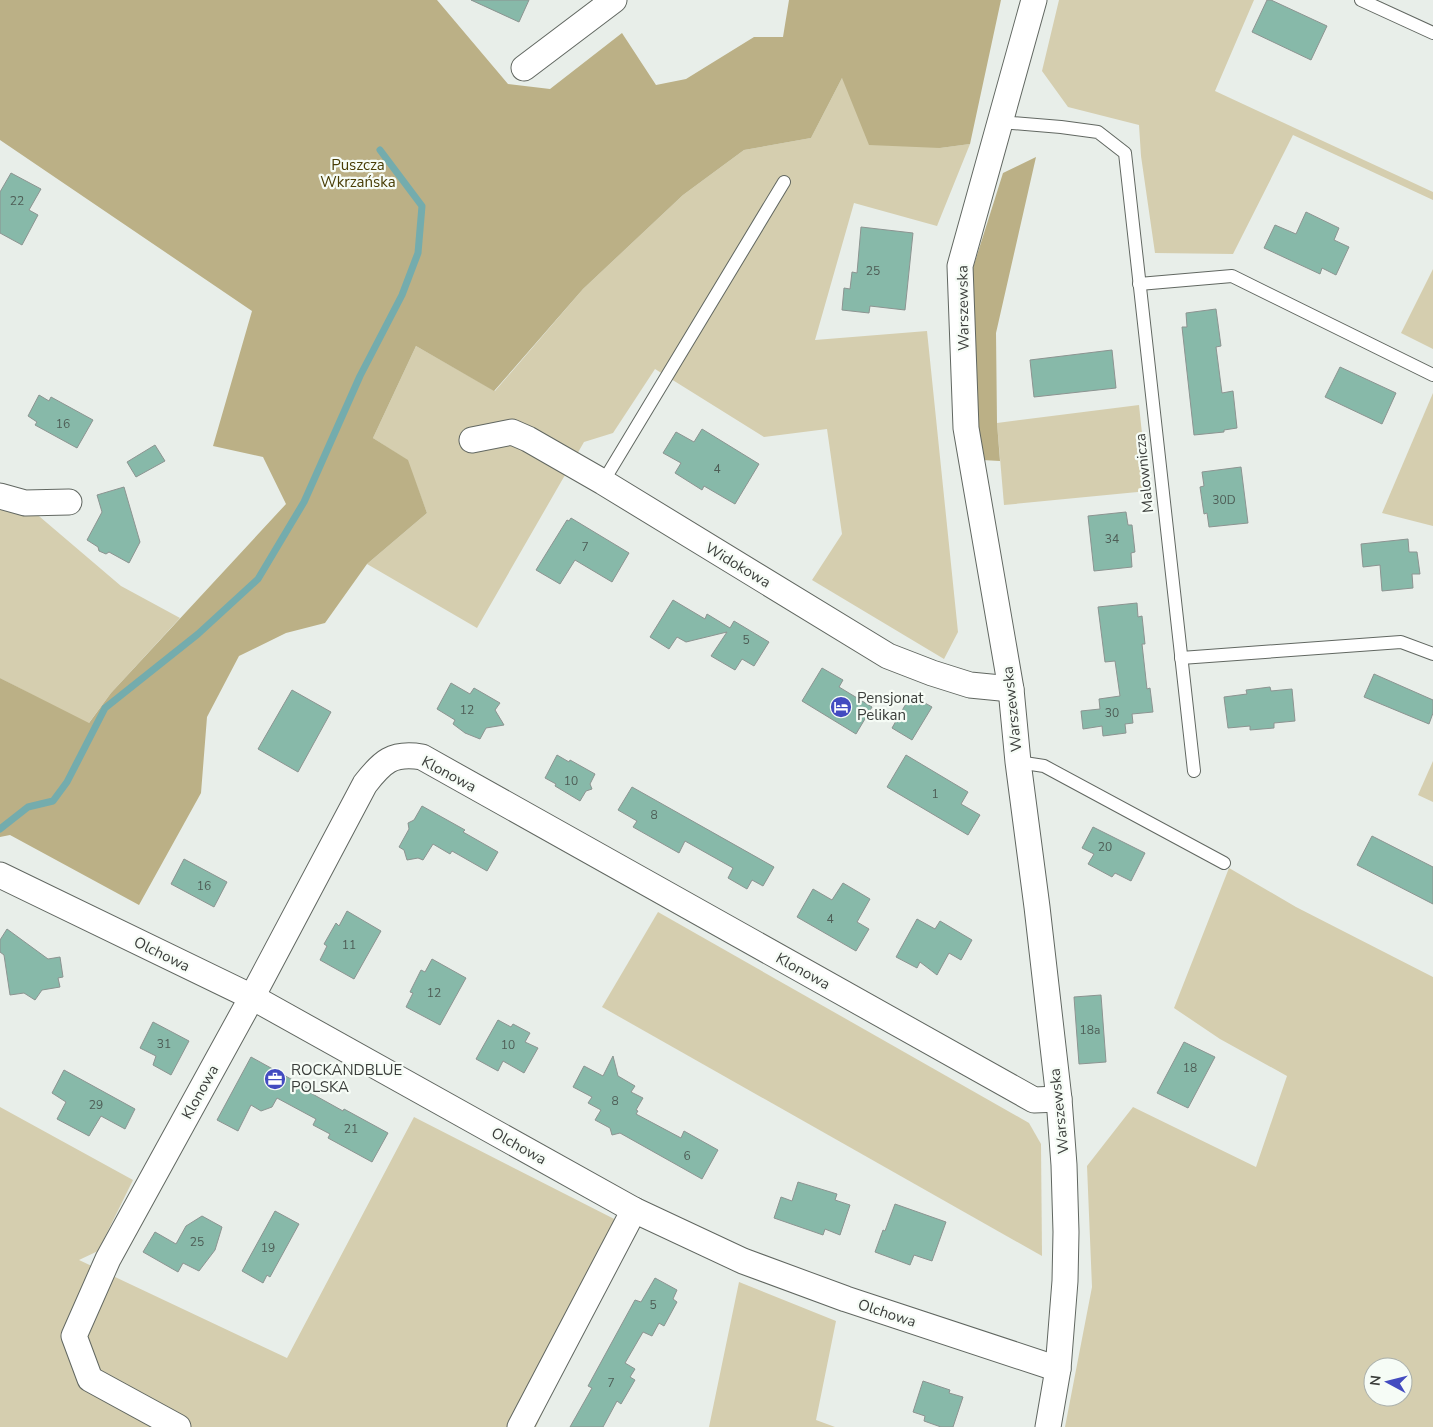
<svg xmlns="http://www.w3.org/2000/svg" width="1433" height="1427" font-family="'Nunito Sans',sans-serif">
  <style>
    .green { fill: #d5ceaf; fill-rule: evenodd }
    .forest { fill: #bbb086 }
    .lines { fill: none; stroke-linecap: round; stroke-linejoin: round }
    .stream { stroke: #74acad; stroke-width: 7 }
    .building { fill: #87b9a9; stroke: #8c9491 }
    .service-casing { stroke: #616761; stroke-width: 14 }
    .minor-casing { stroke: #616761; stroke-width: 27 }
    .service { stroke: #fff; stroke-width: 12 }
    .minor { stroke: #fff; stroke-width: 25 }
    .labels { text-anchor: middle; stroke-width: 4.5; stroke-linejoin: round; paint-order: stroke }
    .number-label { font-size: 12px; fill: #4e5d56 }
    .park-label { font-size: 15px; fill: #483c04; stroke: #f6fcf6 }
    .street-label { font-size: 15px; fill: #3b3e3b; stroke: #f6fcf6 }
    .poi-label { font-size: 15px; fill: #3b3e3b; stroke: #f6fcf6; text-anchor: start }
  </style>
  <rect width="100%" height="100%" fill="#e8eee9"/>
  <g class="green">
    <polygon points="1059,0 1254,0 1215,91 1433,192 1433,200 1293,135 1233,254 1155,253 1141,156 1139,125 1068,107 1042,71"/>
    <polygon points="842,78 940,148 970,144 937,226 854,203 815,340 927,331 958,632 944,659 812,580 842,534 827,429 764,437 655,369 613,433 584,442 477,628 367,564 427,513 407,460 373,438 416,346 495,391 583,289 683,195 744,150 811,138"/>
    <polygon points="1433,269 1433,349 1401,333"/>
    <polygon points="1433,393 1433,526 1382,513"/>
    <polygon points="1139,405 1148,491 1004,505 997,423"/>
    <polygon points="0,509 33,511 121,586 180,618 111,693 88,724 0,678"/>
    <polygon points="1433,761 1433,802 1418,795"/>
    <path d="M1229 868 1296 907 1433 977V1427H1065L1092 1287 1087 1166 1133 1107 1256 1167 1287 1076 1220 1039 1174 1008ZM1373 1367H1403V1397H1373Z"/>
    <polygon points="658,912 1029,1123 1041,1144 1042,1256 602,1007"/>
    <polygon points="0,1107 133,1180 98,1251 79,1260 287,1358 414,1117 628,1226 536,1427 0,1427"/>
    <polygon points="739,1282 836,1321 816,1420 835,1427 709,1427"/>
  </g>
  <g class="forest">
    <polygon points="0,0 437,0 508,84 550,89 622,33 656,85 686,79 754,37 783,37 789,0 1001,0 970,144 940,148 869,145 842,78 811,138 744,150 683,195 583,289 494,391 416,346 373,438 408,460 427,513 367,564 325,623 286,633 239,656 207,717 201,793 139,905 10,835 0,837 0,678 89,723 111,693 286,504 263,457 213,446 252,311 0,140"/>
    <polygon points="1036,157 996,333 997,423 1000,461 982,460 973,385 973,268 1003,173"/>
  </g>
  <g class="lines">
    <polyline class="stream" points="0,829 28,807 53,801 67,782 105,708 198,634 258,579 304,502 360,376 402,295 418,253 422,206 380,150"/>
  </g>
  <g class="building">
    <polygon points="471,0 529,0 519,22"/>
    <polygon points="1267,0 1271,0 1327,26 1311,60 1252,32"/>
    <polygon points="11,173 41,189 29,210 38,215 22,245 0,233 0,192"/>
    <polygon points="1306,212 1339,228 1334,240 1349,247 1336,275 1322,268 1320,274 1264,248 1275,225 1296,234"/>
    <polygon points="861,227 913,233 905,310 870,306 869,313 842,310 844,288 850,289 852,272 857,273"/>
    <polygon points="1216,309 1221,346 1216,347 1222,393 1233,391 1237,428 1224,430 1224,432 1194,435 1182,327 1187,327 1186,313"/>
    <polygon points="1112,350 1116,388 1034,397 1030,360"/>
    <polygon points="1340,367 1396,393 1382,424 1325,397"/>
    <polygon points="39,395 49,401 51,397 93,420 77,448 35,425 37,422 28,416"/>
    <polygon points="702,429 759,464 735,504 704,486 702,490 675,473 681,463 663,453 676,432 694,442"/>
    <polygon points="155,445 165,461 136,477 127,462"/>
    <polygon points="1241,467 1248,523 1209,527 1207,513 1204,514 1200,487 1204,486 1202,472"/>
    <polygon points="124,487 140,542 129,563 109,552 106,554 99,551 98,547 87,540 102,512 97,495"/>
    <polygon points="1126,512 1128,525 1132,525 1135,552 1131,553 1132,567 1094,571 1088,516"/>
    <polygon points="571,518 629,553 612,582 575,560 560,584 536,570 567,520 569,521"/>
    <polygon points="1408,539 1409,552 1417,552 1420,574 1412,574 1413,588 1382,591 1380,565 1363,567 1361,544"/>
    <polygon points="673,600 705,619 707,614 730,628 734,621 769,642 754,666 742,659 735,670 711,656 727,632 686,642 677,637 669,649 650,637"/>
    <polygon points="1137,603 1138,617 1142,616 1145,644 1142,644 1147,689 1150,688 1153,712 1132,714 1133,723 1125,724 1126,733 1103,736 1102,726 1083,729 1081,711 1100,709 1099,699 1120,696 1115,661 1105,662 1098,607"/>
    <polygon points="822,668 843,680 839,687 872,707 856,734 802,701"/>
    <polygon points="1374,674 1433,700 1433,713 1429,724 1364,697"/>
    <polygon points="451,683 470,694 474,688 500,703 495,710 504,725 486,728 480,739 465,733 453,724 455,720 437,709"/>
    <polygon points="1270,687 1271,691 1292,689 1295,721 1274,723 1274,728 1250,730 1250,726 1228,728 1224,697 1247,694 1246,690"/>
    <polygon points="292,690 331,712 298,772 258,749"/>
    <polygon points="911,695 932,707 912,740 892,728"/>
    <polygon points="557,755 569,762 570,760 595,774 590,784 592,789 586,791 580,801 555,786 556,784 545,778"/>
    <polygon points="906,755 968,792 961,804 980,815 968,835 887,787"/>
    <polygon points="632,787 774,867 763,886 752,880 747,889 728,878 733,868 685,841 679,853 633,827 637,821 618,810"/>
    <polygon points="422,806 465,830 463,832 498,852 487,871 452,851 450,854 433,844 423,860 418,858 407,860 404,850 399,847 409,829 408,823 414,820"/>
    <polygon points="1093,827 1145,853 1131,881 1115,873 1112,877 1088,864 1094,854 1082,848"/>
    <polygon points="1372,836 1433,867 1433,904 1357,865"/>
    <polygon points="184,859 227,882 214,907 171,884"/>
    <polygon points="843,883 870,899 857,922 869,929 856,951 797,917 813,889 832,900"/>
    <polygon points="347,911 381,931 354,979 320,960 327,946 324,944 336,923 339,926"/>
    <polygon points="917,919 935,929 940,921 972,940 961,960 949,953 937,975 920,962 917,968 896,957"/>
    <polygon points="7,929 48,959 60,957 63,977 58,978 60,987 42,990 35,1000 24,993 10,995 4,955 0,952 0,940"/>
    <polygon points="432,959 466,978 440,1025 406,1007 413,993 410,992 421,970 425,972"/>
    <polygon points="1101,995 1106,1062 1079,1064 1074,997"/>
    <polygon points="498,1020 511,1027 513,1024 530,1033 525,1042 538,1048 524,1073 503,1061 498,1071 476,1059"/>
    <polygon points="153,1022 189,1041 171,1075 153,1065 156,1056 140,1048"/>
    <polygon points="1184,1042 1215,1057 1188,1108 1157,1093"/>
    <polygon points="613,1056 618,1076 635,1086 631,1092 643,1098 636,1110 638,1111 636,1114 681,1138 684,1131 718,1150 702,1179 620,1133 612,1135 610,1128 595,1120 601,1110 588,1103 592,1097 573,1087 584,1066 603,1076"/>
    <polygon points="251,1057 309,1089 307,1091 343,1111 344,1109 388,1133 372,1162 328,1138 330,1134 313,1125 316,1119 277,1098 272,1107 261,1111 251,1105 238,1131 217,1120"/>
    <polygon points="64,1070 135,1109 125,1129 101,1116 89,1136 57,1119 66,1102 52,1093"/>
    <polygon points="798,1182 837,1194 835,1200 850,1205 840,1235 825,1229 823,1235 774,1218 781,1197 792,1201"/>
    <polygon points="895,1204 946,1222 932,1261 914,1255 910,1265 875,1252 883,1230 885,1231"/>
    <polygon points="275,1211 299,1224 270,1277 267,1275 263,1283 242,1271"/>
    <polygon points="202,1216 222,1227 215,1250 199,1271 183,1263 178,1272 143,1252 155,1232 176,1244 186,1226"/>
    <polygon points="655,1278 677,1290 673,1299 677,1302 664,1326 659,1323 652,1336 643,1332 625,1363 635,1369 630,1377 635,1380 621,1404 617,1401 603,1427 570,1427 592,1388 588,1386 635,1300 641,1302"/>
    <polygon points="923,1381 950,1390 949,1393 963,1397 953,1427 941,1427 924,1421 925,1416 913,1412"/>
  </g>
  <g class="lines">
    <g class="service-casing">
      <g id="service">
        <polyline points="1361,0 1433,33"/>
        <polyline points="1000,122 1061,127 1098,132 1125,153 1194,771"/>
        <polyline points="1139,284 1232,276 1433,375"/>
        <polyline points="603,482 784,182"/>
        <polyline points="1181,658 1401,642 1433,654"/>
        <polyline points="1018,762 1044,766 1224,863"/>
      </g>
    </g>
    <g class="minor-casing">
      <g id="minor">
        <polyline points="1034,0 960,266 966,428 1011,689 1018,762 1037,907 1059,1099 1064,1165 1066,1232 1065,1281 1058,1369 1048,1427"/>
        <polyline points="524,68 614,0"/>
        <polyline points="472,440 512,432 528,439 603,482 888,656 932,673 970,685 1011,689"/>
        <polyline points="0,496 25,503 69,502"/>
        <polyline points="0,875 252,997 634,1210 743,1261 846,1299 1058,1369"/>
        <path d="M178 1427 90 1379 74 1336 108 1259 252 997 365 784C382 762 392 752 422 757L1034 1100 1059 1099"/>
        <polyline points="520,1427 634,1210"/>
      </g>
    </g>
    <use href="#service" class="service"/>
    <use href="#minor" class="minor"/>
  </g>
  <defs>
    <g id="hotel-disc" transform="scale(1.125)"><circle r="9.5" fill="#434bc0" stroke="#f6fcf6"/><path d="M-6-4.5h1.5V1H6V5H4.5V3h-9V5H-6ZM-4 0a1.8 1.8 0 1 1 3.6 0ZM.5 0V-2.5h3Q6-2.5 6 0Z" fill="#fff"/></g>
    <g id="office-disc" transform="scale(1.125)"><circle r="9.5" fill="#434bc0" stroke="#f6fcf6"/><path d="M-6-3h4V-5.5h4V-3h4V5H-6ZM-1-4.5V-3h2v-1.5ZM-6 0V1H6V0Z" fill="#fff"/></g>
  </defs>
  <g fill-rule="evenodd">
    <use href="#hotel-disc" x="841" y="707"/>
    <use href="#office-disc" x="275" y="1079"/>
  </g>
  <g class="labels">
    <g class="number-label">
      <text x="17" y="205">22</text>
      <text x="873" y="275">25</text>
      <text x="63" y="428">16</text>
      <text x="717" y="473">4</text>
      <text x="1224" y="504">30D</text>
      <text x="1112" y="543">34</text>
      <text x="585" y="551">7</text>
      <text x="746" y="644">5</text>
      <text x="467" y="714">12</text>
      <text x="1112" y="717">30</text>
      <text x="571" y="785">10</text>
      <text x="935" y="798">1</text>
      <text x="654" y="819">8</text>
      <text x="1105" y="851">20</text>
      <text x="204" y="890">16</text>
      <text x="830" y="923">4</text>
      <text x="349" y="949">11</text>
      <text x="434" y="997">12</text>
      <text x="1090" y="1034">18a</text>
      <text x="164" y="1048">31</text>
      <text x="508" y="1049">10</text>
      <text x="1190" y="1072">18</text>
      <text x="615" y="1105">8</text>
      <text x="96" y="1109">29</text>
      <text x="351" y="1133">21</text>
      <text x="687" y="1160">6</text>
      <text x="197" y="1246">25</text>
      <text x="268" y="1252">19</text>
      <text x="653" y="1309">5</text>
      <text x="611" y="1387">7</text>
    </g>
    <g class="park-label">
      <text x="358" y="170">Puszcza<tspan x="358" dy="17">Wkrzańska</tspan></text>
    </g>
    <g class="street-label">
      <text transform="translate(963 308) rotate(-91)" y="5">Warszewska</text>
      <text transform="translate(1144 473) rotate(-96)" y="5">Malownicza</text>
      <text transform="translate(738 565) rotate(31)" y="5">Widokowa</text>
      <text transform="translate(1012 709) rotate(-96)" y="5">Warszewska</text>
      <text transform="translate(449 774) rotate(28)" y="5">Klonowa</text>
      <text transform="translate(162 954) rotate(26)" y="5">Olchowa</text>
      <text transform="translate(803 971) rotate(29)" y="5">Klonowa</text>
      <text transform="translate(200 1092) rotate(-61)" y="5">Klonowa</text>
      <text transform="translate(1059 1111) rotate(-96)" y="5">Warszewska</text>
      <text transform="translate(519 1146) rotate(29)" y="5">Olchowa</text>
      <text transform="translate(887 1313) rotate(18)" y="5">Olchowa</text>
    </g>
    <g class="poi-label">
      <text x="857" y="703">Pensjonat<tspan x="857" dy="17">Pelikan</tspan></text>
      <text x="291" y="1075">ROCKANDBLUE<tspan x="291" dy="17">POLSKA</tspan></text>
    </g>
  </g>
  <g transform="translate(1388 1382) rotate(277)"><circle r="24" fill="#f6fcf6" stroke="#abb0ab"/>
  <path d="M0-4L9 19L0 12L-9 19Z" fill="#434bc0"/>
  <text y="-8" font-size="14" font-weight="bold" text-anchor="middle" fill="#3b3e3b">N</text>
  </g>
</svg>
